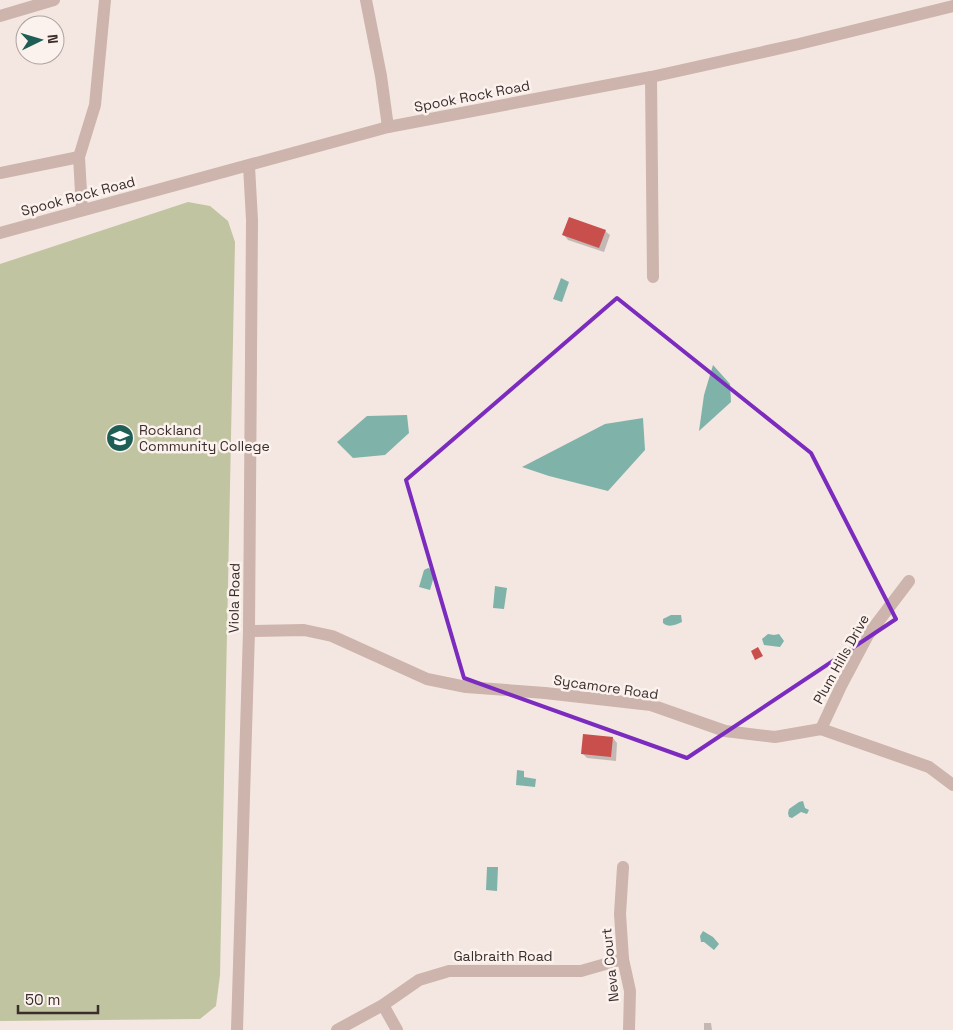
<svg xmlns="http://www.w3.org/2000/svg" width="953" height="1030" font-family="'Space Grotesk',sans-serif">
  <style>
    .green { fill: #c0c4a0 }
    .water { fill: #7fb2a9 }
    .shadow { fill: #0003 }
    .building { fill: #c84f4b }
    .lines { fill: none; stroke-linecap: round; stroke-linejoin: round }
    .minor { stroke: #cdb4ac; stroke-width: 12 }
    .marked { fill: none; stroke: #7b2cbf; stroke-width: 4; stroke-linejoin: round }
    .labels { text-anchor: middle; stroke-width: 5; stroke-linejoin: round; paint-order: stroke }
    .street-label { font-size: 14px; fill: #3b2d2b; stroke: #fbf2ee }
    .poi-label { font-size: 14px; fill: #3b2d2b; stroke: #fbf2ee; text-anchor: start }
  </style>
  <rect width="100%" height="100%" fill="#f4e7e1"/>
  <polygon class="green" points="188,202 210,206 228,221 235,242 220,975 216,1006 200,1019 0,1021 0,264"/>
  <g class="water">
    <polygon points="561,278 569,282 562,302 553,299"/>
    <polygon points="713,365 730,384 731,402 699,431 704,395"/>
    <polygon points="407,415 409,433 385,455 353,458 337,442 367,416"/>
    <polygon points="643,418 645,450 608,491 549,476 522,467 605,424"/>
    <polygon points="428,568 431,569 435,573 430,590 419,587 424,570"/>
    <polygon points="495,586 507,588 504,609 493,608"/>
    <path d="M671 615H681L682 622C676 625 668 628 663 623V619Z"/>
    <polygon points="768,634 774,635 779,634 784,641 780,647 764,645 762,639"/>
    <polygon points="517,770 524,771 524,777 536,779 535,787 516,785"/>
    <polygon points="803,801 805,808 809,810 807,814 801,812 792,818 789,817 788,813 789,809 799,802"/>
    <polygon points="487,867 498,867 497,891 486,890"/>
    <polygon points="703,931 713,937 719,944 714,950 704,942 701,942 700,936"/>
  </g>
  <g class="shadow">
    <polygon points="605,231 610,235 604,252 568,240 564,235"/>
    <polygon points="613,738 617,743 616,761 587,758 583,754"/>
    <polygon points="704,1023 711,1023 712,1030 704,1030"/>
  </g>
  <g class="building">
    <polygon points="569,217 606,230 599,248 562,235"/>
    <polygon points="758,647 763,656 755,660 751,651"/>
    <polygon points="583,734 613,737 611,757 581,754"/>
  </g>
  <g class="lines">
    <g class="minor">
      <polyline points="366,0 381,76 388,127"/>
      <polyline points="0,16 54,0"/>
      <polyline points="651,77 653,277"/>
      <polyline points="79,157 95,105 105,0"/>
      <polyline points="0,173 79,157 82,210"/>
      <polyline points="0,233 388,127 651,77 799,44 953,6"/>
      <polyline points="249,631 304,630 332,636 427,679 466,687 545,693 651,705 725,731 775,737 821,729 929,767 953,785"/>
      <polyline points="821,729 841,686 868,635 909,581"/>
      <polyline points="623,867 620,914 623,959 630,991 629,1030"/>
      <polyline points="383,1005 397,1030"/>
      <polyline points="237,1030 249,631 252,220 249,166"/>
      <polyline points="337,1030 383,1005 419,980 449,971 581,971 623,959"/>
    </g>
  </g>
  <path class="marked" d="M617 298 811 453 896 619 687 758 464 678 406 480Z"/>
  <defs>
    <g id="university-disc" transform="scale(1.4375)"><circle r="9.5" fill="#1f5e55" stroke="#fbf2ee"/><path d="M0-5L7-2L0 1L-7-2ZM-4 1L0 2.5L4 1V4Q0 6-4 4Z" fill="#fff"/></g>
  </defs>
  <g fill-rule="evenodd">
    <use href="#university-disc" x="120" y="438"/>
  </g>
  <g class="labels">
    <g class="street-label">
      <text transform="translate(472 96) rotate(-11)" y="5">Spook Rock Road</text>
      <text transform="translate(78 196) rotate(-15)" y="5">Spook Rock Road</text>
      <text transform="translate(234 598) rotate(-89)" y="5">Viola Road</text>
      <text transform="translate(841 659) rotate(-61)" y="5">Plum Hills Drive</text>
      <text transform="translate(606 687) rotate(8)" y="5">Sycamore Road</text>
      <text x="503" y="961">Galbraith Road</text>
      <text transform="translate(610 965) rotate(-96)" y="5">Neva Court</text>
    </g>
    <g class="poi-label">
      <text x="139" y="435">Rockland<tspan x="139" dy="16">Community College</tspan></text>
    </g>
  </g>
  <g transform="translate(40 40) rotate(85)"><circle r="24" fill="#fbf2ee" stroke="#aea3a0"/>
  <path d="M0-4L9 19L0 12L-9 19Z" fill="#1f5e55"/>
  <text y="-8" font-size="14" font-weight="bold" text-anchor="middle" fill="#3b2d2b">N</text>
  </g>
  <path d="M18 1005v8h80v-8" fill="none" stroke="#3b2d2b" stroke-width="2.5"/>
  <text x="25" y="1005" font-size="15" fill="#3b2d2b" stroke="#fbf2ee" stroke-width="4" paint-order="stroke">50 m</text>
</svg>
